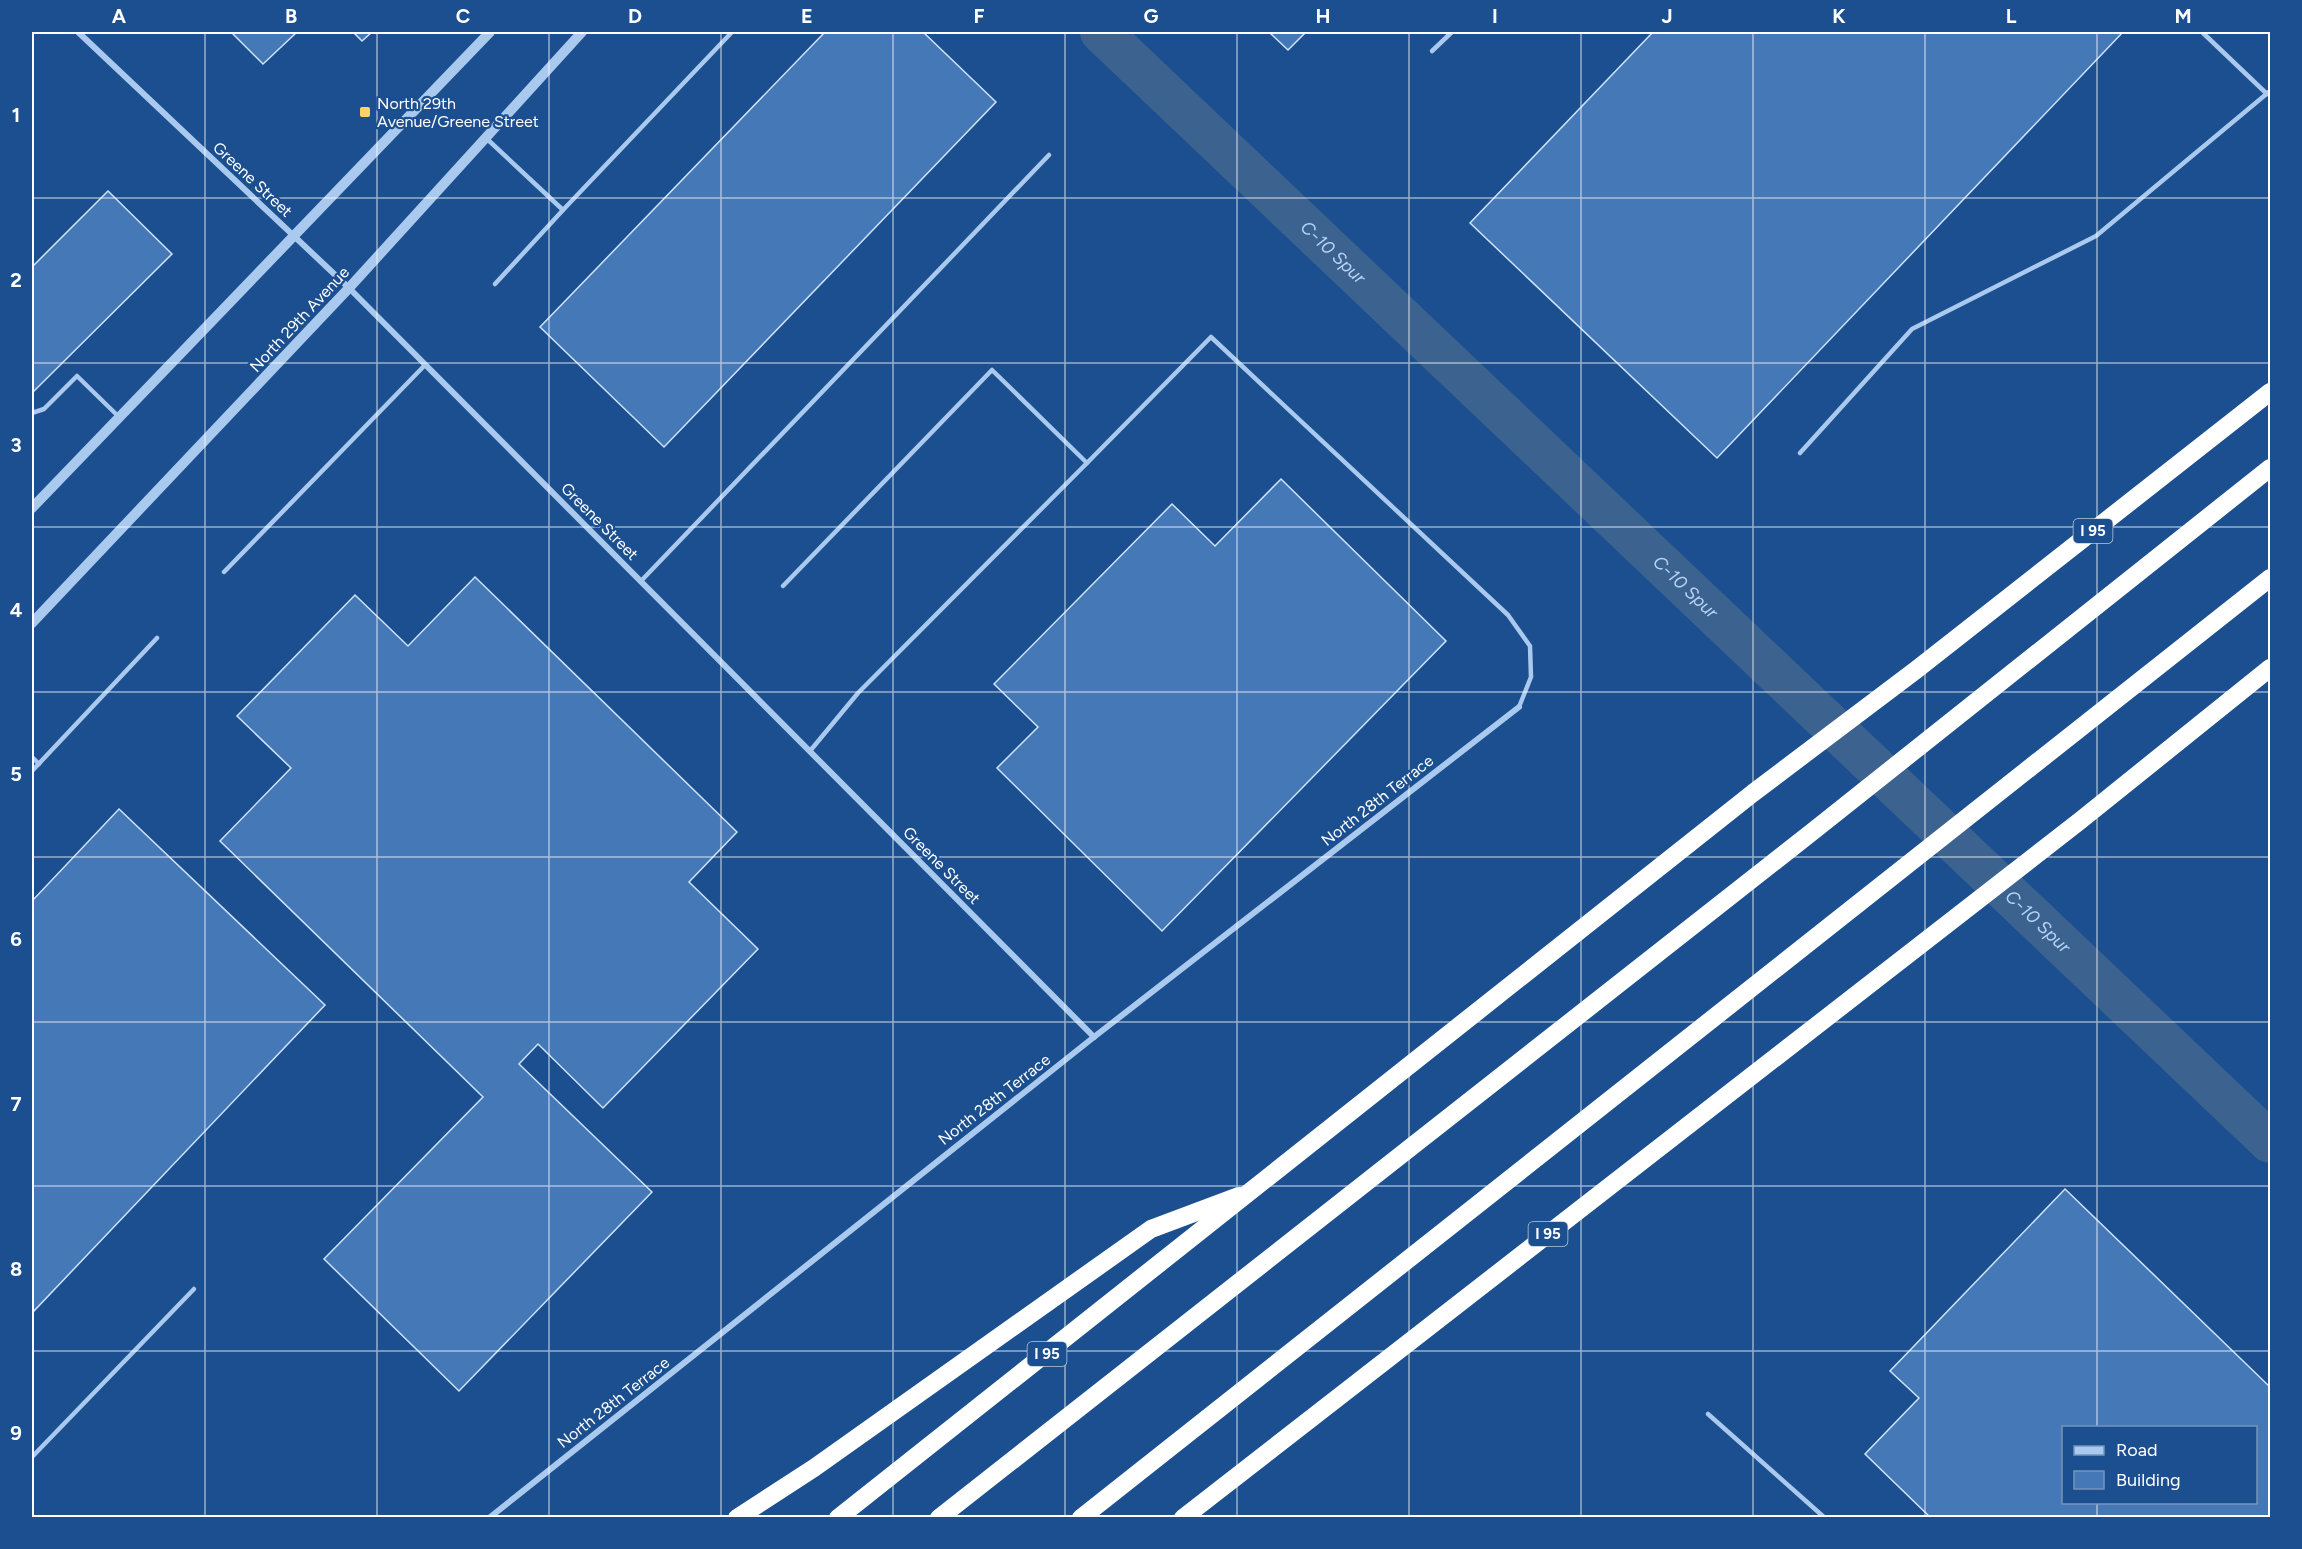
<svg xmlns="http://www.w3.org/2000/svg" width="2302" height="1549" font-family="Figtree,sans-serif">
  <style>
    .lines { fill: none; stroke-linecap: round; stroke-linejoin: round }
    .canal { stroke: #3c6290; stroke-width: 42 }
    .building { fill: #4478b7; stroke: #cfe3fa; stroke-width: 1.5; fill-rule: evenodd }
    .service { stroke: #a9c9ee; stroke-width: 4.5 }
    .minor { stroke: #a9c9ee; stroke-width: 6 }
    .tertiary { stroke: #a9c9ee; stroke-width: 10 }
    .motorway { stroke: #fff; stroke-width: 18 }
    .grid { fill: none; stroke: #fff; stroke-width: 1.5; stroke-opacity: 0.55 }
    .poi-dot { fill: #ffd166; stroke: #1b4f8f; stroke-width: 2 }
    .labels { text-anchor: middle; stroke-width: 4.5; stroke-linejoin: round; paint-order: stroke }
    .shield { fill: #1b4f8f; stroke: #bbcadd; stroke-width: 1.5 }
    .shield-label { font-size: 15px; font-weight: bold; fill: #fff }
    .poi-label { font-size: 16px; fill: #fff; stroke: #1b4f8f; text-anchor: start }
    .street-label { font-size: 16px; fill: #fff; stroke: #1b4f8f }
    .water-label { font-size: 18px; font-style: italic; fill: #b5d3f5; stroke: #1b4f8f }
    .neatline { fill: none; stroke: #fff; stroke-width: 2 }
    .grid-label { font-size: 20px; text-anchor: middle; font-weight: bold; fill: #fff }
  </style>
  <rect width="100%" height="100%" fill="#1b4f8f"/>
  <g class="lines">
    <path class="canal" id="s1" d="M1101 32 2270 1142"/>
  </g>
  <g class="building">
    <polygon points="231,32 297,32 263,64"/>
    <polygon points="353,32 372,32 362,41"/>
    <polygon points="825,32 923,32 996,102 664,447 540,327"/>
    <polygon points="1269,32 1306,32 1288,50"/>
    <polygon points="1653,32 2123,32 1717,458 1470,223"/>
    <polygon points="108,191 172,254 32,393 32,267"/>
    <polygon points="1281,479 1446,641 1162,931 997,768 1038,727 994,684 1172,504 1215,546"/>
    <polygon points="475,577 737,832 689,882 758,949 603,1108 538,1044 519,1064 652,1192 459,1391 324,1259 483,1097 220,841 291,768 237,716 355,595 408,646"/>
    <polygon points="119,809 325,1005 32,1313 32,901"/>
    <path d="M2065 1189 2270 1387V1518H1931L1865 1454 1919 1398 1890 1371ZM2064 1428H2256V1502H2064Z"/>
  </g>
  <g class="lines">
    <g class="service">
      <polyline points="2202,32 2267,94"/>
      <polyline points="1432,51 1452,32"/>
      <polyline points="486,138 563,210 732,32"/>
      <polyline points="495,284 563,210"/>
      <polyline points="32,413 44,409 77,376 118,416"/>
      <polyline points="1800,453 1912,329 2096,236 2270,91"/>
      <polyline points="224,572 425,365"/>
      <polyline points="641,581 1049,155"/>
      <polyline points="783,586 992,370 1087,463 1211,337 1508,615 1530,646 1531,677 1519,707"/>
      <polyline points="810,751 858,693 1087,463"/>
      <polyline points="32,757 39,764"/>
      <polyline points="32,771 157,638"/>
      <polyline points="1708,1414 1825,1518"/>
      <polyline points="32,1457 194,1289"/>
    </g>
    <g class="minor">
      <polyline points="78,32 349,288 1094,1037"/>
      <polyline points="489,1518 1094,1037 1519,707"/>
    </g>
    <g class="tertiary">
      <polyline points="32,508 490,32"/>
      <polyline points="32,623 349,288 582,32"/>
    </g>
    <g class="motorway">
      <polyline points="737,1518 814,1468 1151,1229 1239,1196"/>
      <polyline points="838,1518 1753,793 1916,670 2270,392"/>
      <polyline points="939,1518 1812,832 2270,468"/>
      <polyline points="1081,1518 2270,578"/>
      <polyline points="1183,1518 2081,820 2270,668"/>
    </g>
  </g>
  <path class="grid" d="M205 32V1518M377 32V1518M549 32V1518M721 32V1518M893 32V1518M1065 32V1518M1237 32V1518M1409 32V1518M1581 32V1518M1753 32V1518M1925 32V1518M2097 32V1428M32 198H2270M32 363H2270M32 527H2270M32 692H2270M32 857H2270M32 1022H2270M32 1186H2270M32 1351H2270M2097 1502V1518"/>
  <rect class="poi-dot" x="359" y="106" width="12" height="12" rx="3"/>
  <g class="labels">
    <g class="shield">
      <rect x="2073.5" y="519" width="39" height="24" rx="4.5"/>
      <rect x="1528.5" y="1222" width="39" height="24" rx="4.5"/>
      <rect x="1027.5" y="1342" width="39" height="24" rx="4.5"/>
    </g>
    <g class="shield-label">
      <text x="2093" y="536">I 95</text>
      <text x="1548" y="1239">I 95</text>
      <text x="1047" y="1359">I 95</text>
    </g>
    <g class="poi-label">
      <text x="377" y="109">North 29th<tspan x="377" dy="18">Avenue/Greene Street</tspan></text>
    </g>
    <g class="street-label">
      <text transform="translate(253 179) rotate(43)" y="6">Greene Street</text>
      <text transform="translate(299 319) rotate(-47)" y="6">North 29th Avenue</text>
      <text transform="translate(600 521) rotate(45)" y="6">Greene Street</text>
      <text transform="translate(1377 800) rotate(-38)" y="6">North 28th Terrace</text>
      <text transform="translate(942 865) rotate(45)" y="6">Greene Street</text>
      <text transform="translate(994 1099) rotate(-38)" y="6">North 28th Terrace</text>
      <text transform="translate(613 1402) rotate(-38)" y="6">North 28th Terrace</text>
    </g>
    <g class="water-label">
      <text dy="6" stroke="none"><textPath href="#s1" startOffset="320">C-10 Spur</textPath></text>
      <text dy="6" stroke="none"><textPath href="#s1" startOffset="806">C-10 Spur</textPath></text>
      <text dy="6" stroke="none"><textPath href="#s1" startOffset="1292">C-10 Spur</textPath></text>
    </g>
  </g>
  <rect width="2302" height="1549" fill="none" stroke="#1b4f8f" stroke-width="66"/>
  <rect x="2062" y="1426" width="195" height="78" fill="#1b4f8f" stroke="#7695bc" stroke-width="1.5"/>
  <rect x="2074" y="1446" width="30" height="9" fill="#a9c9ee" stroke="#7695bc" stroke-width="1.5"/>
  <text x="2116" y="1456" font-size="18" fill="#ffffff">Road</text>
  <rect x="2074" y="1471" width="30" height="18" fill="#4478b7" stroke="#7695bc" stroke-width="1.5"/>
  <text x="2116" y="1486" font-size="18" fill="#ffffff">Building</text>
  <rect x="33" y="33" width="2236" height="1483" class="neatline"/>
  <g class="grid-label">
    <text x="119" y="23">A</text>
    <text x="291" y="23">B</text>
    <text x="463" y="23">C</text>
    <text x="635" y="23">D</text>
    <text x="807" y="23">E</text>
    <text x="979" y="23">F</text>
    <text x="1151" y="23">G</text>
    <text x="1323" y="23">H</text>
    <text x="1495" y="23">I</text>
    <text x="1667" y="23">J</text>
    <text x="1839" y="23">K</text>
    <text x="2011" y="23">L</text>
    <text x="2183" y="23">M</text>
    <text x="16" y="122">1</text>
    <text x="16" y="287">2</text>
    <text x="16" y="452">3</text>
    <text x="16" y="617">4</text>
    <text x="16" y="781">5</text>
    <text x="16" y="946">6</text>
    <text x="16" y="1111">7</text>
    <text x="16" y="1276">8</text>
    <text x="16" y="1440">9</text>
  </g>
</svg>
